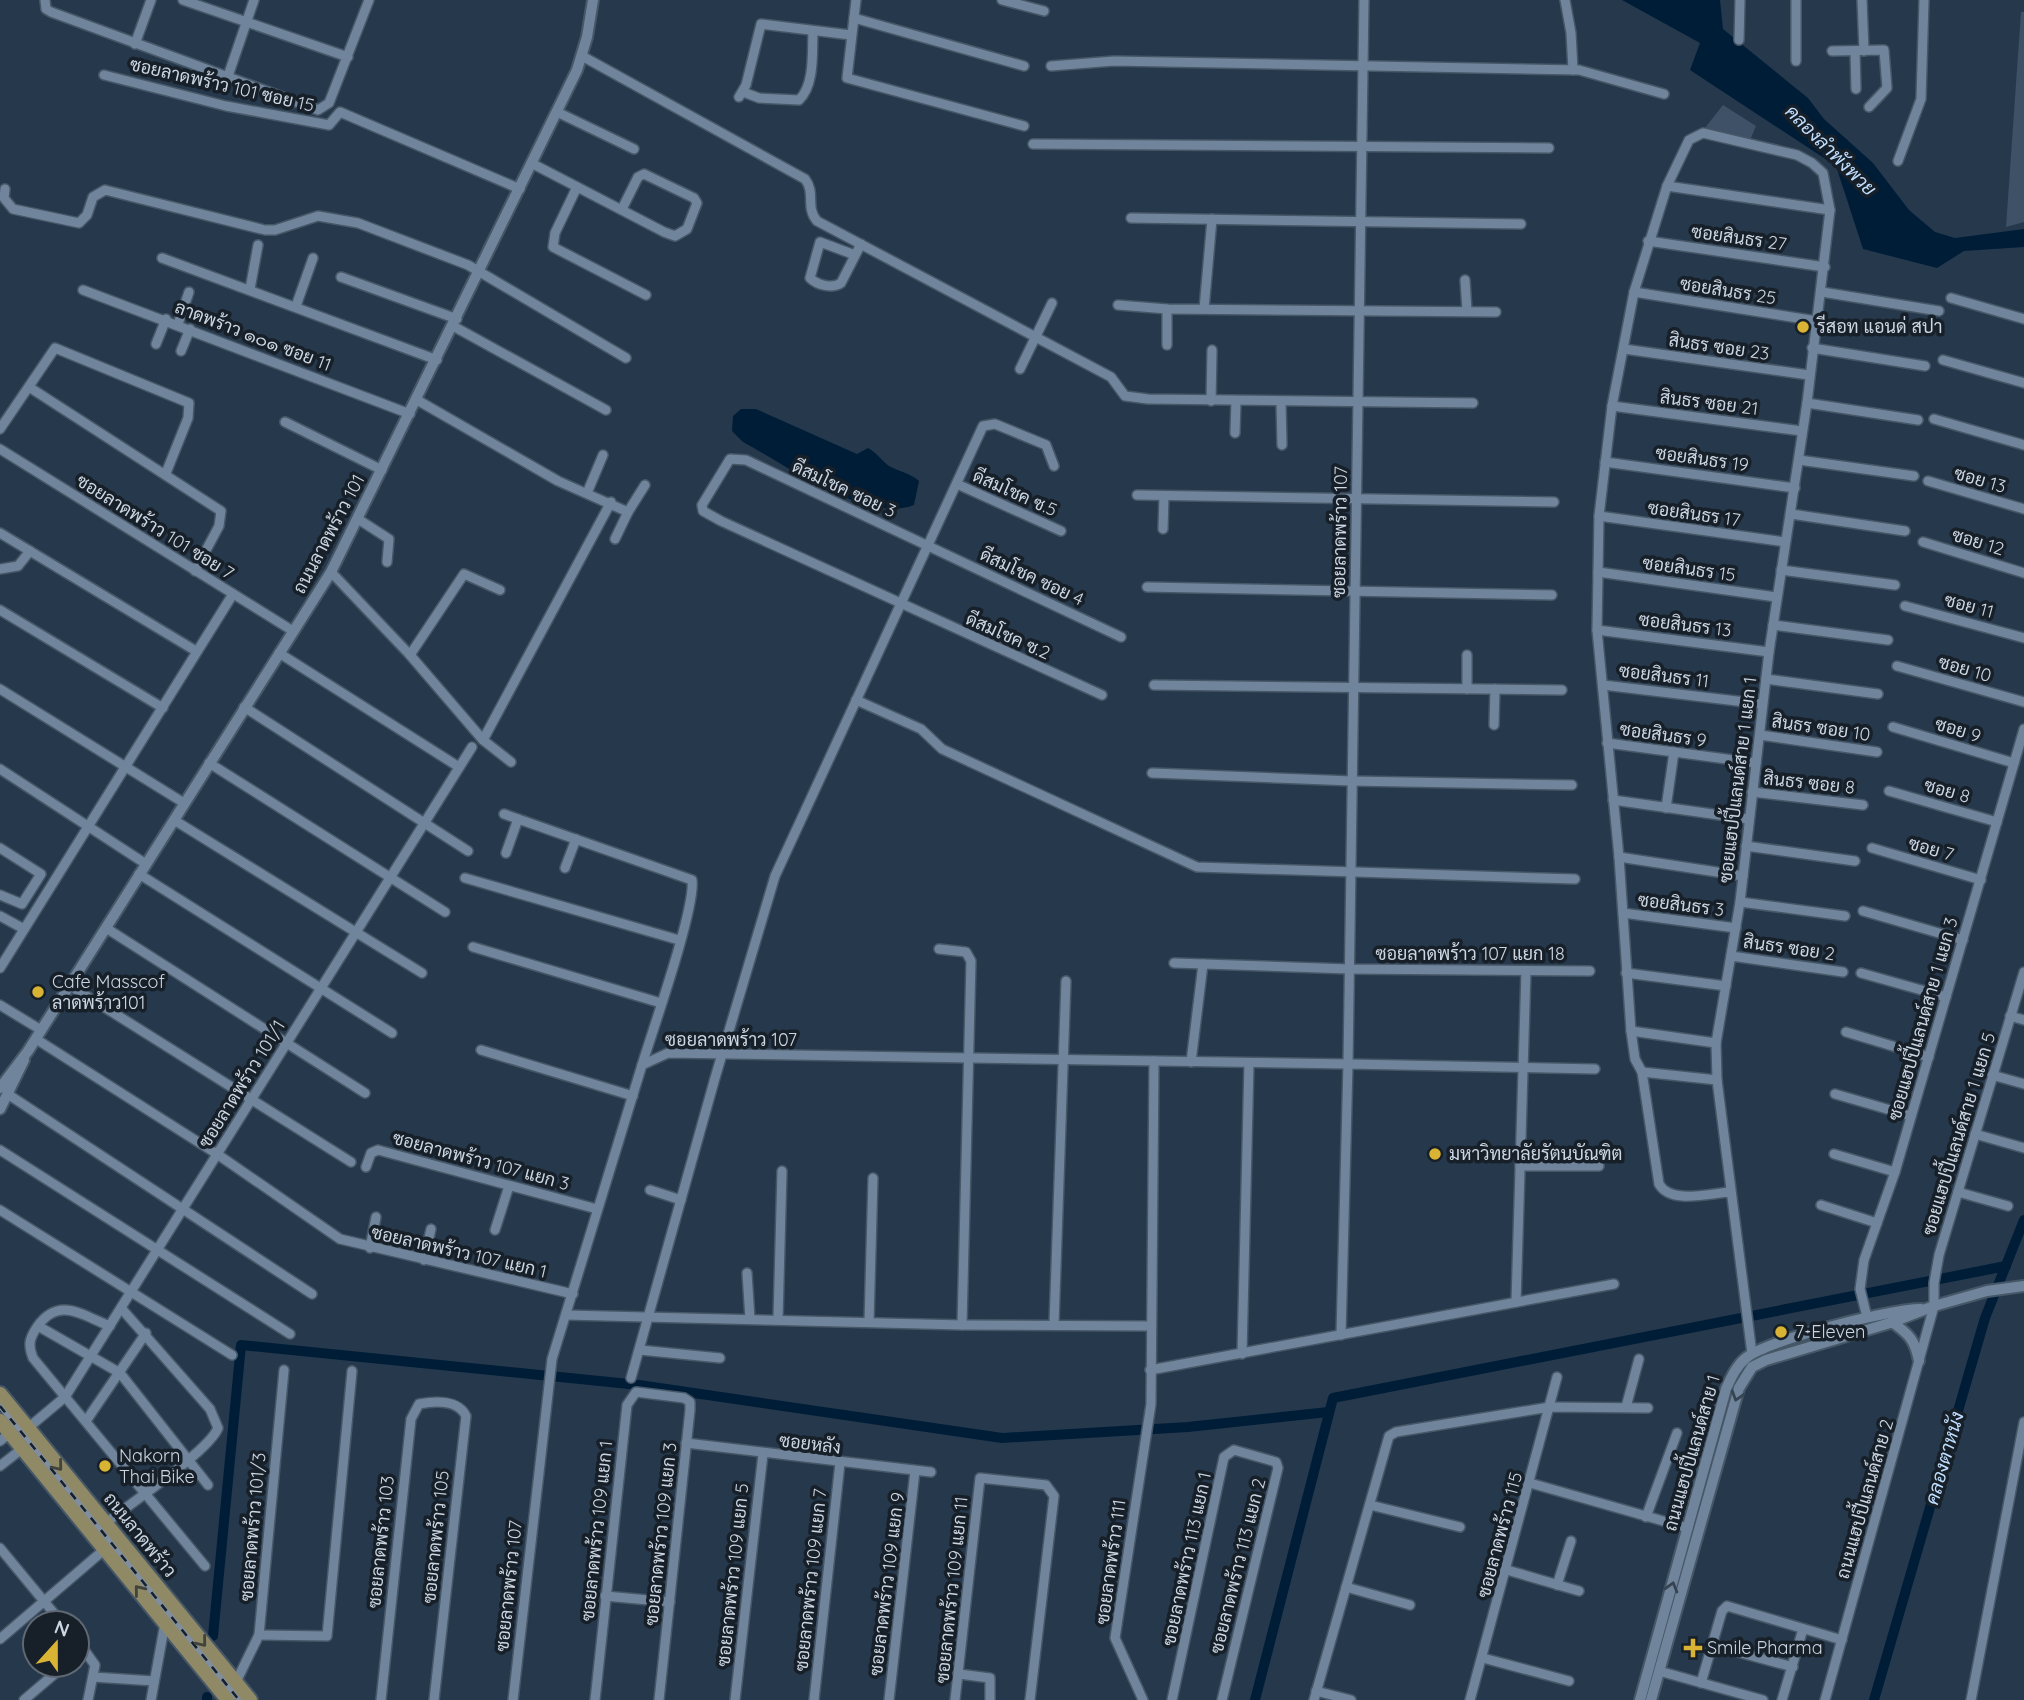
<svg xmlns="http://www.w3.org/2000/svg" width="2024" height="1700" font-family="Quicksand,Sarabun,sans-serif">
  <style>
    .green { fill: #3e5166 }
    .water { fill: #001d38 }
    .lines { fill: none; stroke-linecap: round; stroke-linejoin: round }
    .canal { stroke: #001d38; stroke-width: 10 }
    .minor-casing { stroke: #465767; stroke-width: 12 }
    .tertiary-casing { stroke: #465767; stroke-width: 14 }
    .primary-casing { stroke: #465767; stroke-width: 18 }
    .minor { stroke: #70859c; stroke-width: 9 }
    .tertiary { stroke: #70859c; stroke-width: 10 }
    .primary { stroke: #8f8965; stroke-width: 14 }
    .rail-casing { stroke: #808e9e; stroke-width: 5 }
    .rail { stroke: #171f28; stroke-width: 2.5; stroke-dasharray: 8; stroke-linecap: butt }
    .oneway { stroke: #364351 }
    .oneway2 { stroke: #41443d }
    .poi-dot { fill: #d9b434; stroke: #171f28; stroke-width: 2.5 }
    .labels { text-anchor: middle; stroke-width: 7; stroke-linejoin: round; paint-order: stroke }
    .street-label { font-size: 18px; fill: #cbd6e3; stroke: #171f28 }
    .poi-label { font-size: 18px; fill: #cbd6e3; stroke: #171f28; text-anchor: start }
    .water-label { font-size: 19px; font-style: italic; fill: #bfdefe; stroke: #171f28 }
  </style>
  <rect width="100%" height="100%" fill="#26394c"/>
  <g class="green">
    <polygon points="2021,12 2024,12 2024,222 2006,227"/>
    <polygon points="1723,105 1756,126 1750,140 1705,128"/>
  </g>
  <g class="water">
    <polygon points="1622,0 1720,0 1723,29 1808,98 1824,119 1873,163 1909,210 1935,232 1955,238 2024,229 2024,247 1964,251 1937,268 1863,249 1836,166 1690,70 1700,43"/>
    <path d="M741 409H756L857 454 868 448C877 453 882 461 889 466 900 472 910 473 919 481L914 505C866 524 786 465 743 442L732 431 733 416Z"/>
  </g>
  <g class="lines">
    <g class="canal">
      <polyline points="213,1636 241,1345 639,1385 1002,1438 1188,1427 1328,1412"/>
      <polyline points="207,1700 207,1697"/>
      <polyline points="1255,1700 1333,1398 2006,1266"/>
      <polyline points="1874,1700 1985,1318 2024,1220"/>
    </g>
    <g class="minor-casing">
      <g id="minor">
        <polyline points="45,0 46,9 51,12 318,110 329,103 369,0"/>
        <polyline points="183,0 348,57"/>
        <polyline points="856,0 847,78 1024,126"/>
        <polyline points="1002,0 1044,11"/>
        <polyline points="1565,0 1571,33 1573,70"/>
        <polyline points="1862,0 1864,51"/>
        <polyline points="854,18 1024,66"/>
        <polyline points="1739,40 1740,0"/>
        <polyline points="135,44 151,0"/>
        <polyline points="1832,51 1884,50 1887,88 1869,107"/>
        <polyline points="1855,51 1856,89"/>
        <path d="M582 56 805 179C816 193 805 207 817 221L1111 377 1125 396 1148 399 1473 403"/>
        <polyline points="1796,61 1796,0"/>
        <polyline points="1051,66 1114,61 1579,70 1664,94"/>
        <polyline points="104,75 226,106 329,125 340,112 520,189"/>
        <polyline points="228,76 254,0"/>
        <path d="M743 92 759 98 799 100C815 85 812 52 813 32"/>
        <polyline points="739,97 746,85 761,24 851,35"/>
        <polyline points="557,112 634,149"/>
        <polyline points="1033,144 1549,148"/>
        <polyline points="1898,161 1921,99 1924,0"/>
        <polyline points="533,164 664,232 675,236 687,229 697,203 694,198 644,174 638,177 622,209"/>
        <polyline points="1667,186 1830,210"/>
        <polyline points="577,187 555,233 553,247 646,295"/>
        <polyline points="5,189 4,198 13,209 79,223 87,215 93,197 105,190 265,230 275,230 318,216 358,223 468,265 626,358"/>
        <polyline points="1131,218 1521,224"/>
        <polyline points="1648,241 1825,267"/>
        <path d="M855 255 820 242 810 278C817 285 832 289 841 283L861 244"/>
        <polyline points="162,258 437,360"/>
        <polyline points="341,277 457,319"/>
        <polyline points="1465,280 1467,311"/>
        <polyline points="250,289 258,245"/>
        <polyline points="83,290 410,414"/>
        <polyline points="1634,292 1817,321"/>
        <polyline points="1822,292 1939,311"/>
        <polyline points="1951,298 2024,319"/>
        <polyline points="1118,305 1167,309 1496,312"/>
        <polyline points="296,306 313,258"/>
        <polyline points="1204,309 1212,219"/>
        <polyline points="178,324 189,292"/>
        <polyline points="453,326 606,410"/>
        <polyline points="156,344 166,319"/>
        <polyline points="1167,345 1167,309"/>
        <polyline points="1812,348 1925,366"/>
        <polyline points="1624,349 1809,375"/>
        <polyline points="181,351 190,329"/>
        <polyline points="1943,360 2024,383"/>
        <polyline points="1020,369 1052,303"/>
        <polyline points="29,387 221,511 219,526 195,571"/>
        <polyline points="417,400 558,481 628,512 645,485"/>
        <polyline points="1211,401 1212,350"/>
        <polyline points="1281,402 1282,445"/>
        <polyline points="1807,403 1918,420"/>
        <polyline points="1612,406 1802,431"/>
        <polyline points="1934,419 2024,445"/>
        <polyline points="285,422 382,470"/>
        <polyline points="0,429 55,348 189,403 188,418 166,473"/>
        <polyline points="1235,433 1236,401"/>
        <polyline points="0,449 293,631"/>
        <polyline points="1799,460 1914,476"/>
        <polyline points="1605,462 1795,488"/>
        <polyline points="1928,481 2024,509"/>
        <polyline points="957,484 1061,531"/>
        <polyline points="587,493 603,455"/>
        <polyline points="1137,495 1554,502"/>
        <polyline points="1791,514 1905,531"/>
        <polyline points="1599,516 1785,542"/>
        <polyline points="358,519 389,539 387,562"/>
        <polyline points="1163,529 1164,496"/>
        <polyline points="0,533 196,651"/>
        <polyline points="615,539 628,512"/>
        <polyline points="1923,542 2024,573"/>
        <polyline points="0,569 18,566 30,551"/>
        <polyline points="1781,570 1895,585"/>
        <polyline points="331,572 410,655 483,740 511,762"/>
        <polyline points="1598,572 1776,597"/>
        <polyline points="1147,587 1552,595"/>
        <polyline points="1905,606 2024,638"/>
        <polyline points="0,610 163,708"/>
        <polyline points="1773,625 1888,640"/>
        <polyline points="1597,630 1769,652"/>
        <polyline points="279,653 459,767"/>
        <polyline points="410,655 464,574 500,590"/>
        <polyline points="1897,666 2024,702"/>
        <polyline points="1766,679 1878,694"/>
        <polyline points="1154,685 1562,690"/>
        <polyline points="1603,685 1762,704"/>
        <polyline points="0,689 184,803"/>
        <polyline points="1467,689 1467,655"/>
        <polyline points="1102,695 721,521 703,511 702,505 730,459 746,460 1121,637"/>
        <polyline points="856,700 921,729 942,749 1197,867 1575,879"/>
        <polyline points="244,707 468,851"/>
        <polyline points="1494,725 1495,689"/>
        <polyline points="1893,727 2014,763"/>
        <polyline points="1760,735 1877,752"/>
        <polyline points="483,740 611,502"/>
        <polyline points="1607,743 1756,763"/>
        <polyline points="209,763 445,912"/>
        <polyline points="0,769 146,864"/>
        <polyline points="1152,773 1352,781 1572,785"/>
        <polyline points="1889,791 1997,822"/>
        <polyline points="1752,792 1863,805"/>
        <polyline points="1613,800 1748,819"/>
        <polyline points="1666,808 1674,752"/>
        <path d="M504 814 692 880C696 907 652 1032 642 1065"/>
        <polyline points="174,820 422,973"/>
        <polyline points="1746,846 1855,861"/>
        <polyline points="0,848 41,874 22,904 0,895"/>
        <polyline points="1872,848 1981,880"/>
        <polyline points="506,853 518,819"/>
        <polyline points="1619,857 1743,876"/>
        <polyline points="565,868 576,839"/>
        <polyline points="139,874 392,1033"/>
        <polyline points="465,878 679,940"/>
        <polyline points="1740,902 1845,916"/>
        <polyline points="1863,911 1963,940"/>
        <polyline points="1623,913 1736,928"/>
        <polyline points="0,916 24,929"/>
        <polyline points="106,928 365,1093"/>
        <polyline points="473,947 661,1003"/>
        <polyline points="939,949 966,952 971,961 962,1325"/>
        <polyline points="1731,956 1843,972"/>
        <polyline points="1174,963 1349,969 1590,971"/>
        <polyline points="0,968 233,594"/>
        <polyline points="1626,973 1726,986"/>
        <polyline points="1861,973 1946,997"/>
        <polyline points="69,985 351,1162"/>
        <polyline points="0,1005 41,1030"/>
        <polyline points="2010,1016 2024,1020"/>
        <polyline points="1631,1031 1716,1043"/>
        <polyline points="1846,1032 1929,1057"/>
        <polyline points="36,1039 217,1154 340,1239 573,1294"/>
        <polyline points="481,1050 633,1096"/>
        <polyline points="1191,1062 1203,964"/>
        <polyline points="1642,1072 1717,1080"/>
        <polyline points="1992,1075 2024,1084"/>
        <polyline points="1835,1094 1911,1116"/>
        <polyline points="9,1095 312,1294"/>
        <polyline points="1975,1134 2024,1148"/>
        <polyline points="0,1150 290,1334"/>
        <polyline points="1834,1154 1895,1172"/>
        <polyline points="1520,1166 1599,1166"/>
        <polyline points="366,1167 371,1153 378,1150 597,1209"/>
        <polyline points="650,1190 681,1200"/>
        <path d="M1731 1192C1710 1193 1671 1205 1659 1184L1642 1072 1635 1059 1631 1031 1619 857 1597 630 1599 516 1612 406 1634 292 1667 186 1689 140 1703 133 1797 155 1812 163 1823 173 1830 210 1807 403 1769 652 1740 902 1716 1043 1717 1080 1752 1354"/>
        <polyline points="1958,1192 2008,1206"/>
        <polyline points="1821,1205 1877,1223"/>
        <polyline points="0,1210 232,1355"/>
        <polyline points="495,1230 509,1186"/>
        <polyline points="370,1248 376,1217"/>
        <polyline points="424,1260 431,1229"/>
        <polyline points="747,1273 750,1319"/>
        <polyline points="1516,1302 1526,971"/>
        <polyline points="566,1315 962,1325 1150,1326"/>
        <polyline points="1867,1317 1860,1289 1864,1260 1895,1172 2024,729"/>
        <polyline points="778,1319 782,1171"/>
        <polyline points="869,1322 873,1178"/>
        <polyline points="1054,1324 1066,981"/>
        <polyline points="38,1326 120,1373 208,1485"/>
        <path d="M110 1326C81 1315 59 1296 37 1327 29 1339 28 1345 33 1358L205 1566"/>
        <polyline points="1341,1335 1348,1064 1595,1069"/>
        <polyline points="640,1350 720,1358"/>
        <polyline points="1242,1354 1249,1063"/>
        <polyline points="1150,1370 1614,1284"/>
        <polyline points="631,1378 715,1078 775,876 983,426 995,424 1046,445 1054,466"/>
        <polyline points="1626,1407 1639,1359"/>
        <polyline points="86,1421 146,1333"/>
        <polyline points="28,1428 65,1397 472,747"/>
        <polyline points="0,1441 10,1433"/>
        <polyline points="686,1443 931,1472"/>
        <polyline points="0,1466 23,1448"/>
        <polyline points="1530,1483 1688,1528"/>
        <polyline points="1370,1505 1460,1527"/>
        <polyline points="1646,1517 1677,1433"/>
        <path d="M105 1524C129 1504 209 1451 218 1428L210 1409 121 1308"/>
        <polyline points="0,1548 62,1623"/>
        <polyline points="1507,1570 1579,1591"/>
        <polyline points="1557,1585 1571,1541"/>
        <polyline points="1346,1587 1410,1605"/>
        <polyline points="605,1596 670,1602"/>
        <polyline points="259,1635 327,1636 352,1371"/>
        <polyline points="0,1639 105,1549"/>
        <polyline points="77,1640 95,1665 88,1700"/>
        <polyline points="1712,1645 1793,1667"/>
        <polyline points="1483,1658 1569,1681"/>
        <polyline points="1659,1671 1763,1700"/>
        <polyline points="959,1674 990,1678 990,1700"/>
        <polyline points="93,1677 154,1681"/>
        <polyline points="236,1682 259,1635 284,1370"/>
        <polyline points="1701,1683 1722,1611 1727,1606 1842,1640"/>
        <polyline points="1316,1691 1351,1700"/>
        <polyline points="24,1700 65,1665"/>
        <polyline points="151,1700 165,1623"/>
        <path d="M381 1700 411 1419 419 1404C435 1401 458 1400 466 1416L434 1700"/>
        <polyline points="513,1700 552,1359 642,1065 668,1053 1348,1064 1364,0"/>
        <polyline points="595,1700 627,1405 636,1392 684,1398 690,1402 690,1410 659,1700"/>
        <polyline points="735,1700 763,1454"/>
        <polyline points="814,1700 840,1463"/>
        <polyline points="889,1700 915,1471"/>
        <polyline points="955,1700 980,1478 1046,1485 1054,1496 1030,1700"/>
        <polyline points="1143,1700 1115,1638 1151,1404 1154,1061"/>
        <polyline points="1172,1700 1224,1457 1234,1450 1276,1462 1278,1468 1222,1700"/>
        <polyline points="1314,1700 1389,1436 1396,1432 1550,1407 1648,1408"/>
        <polyline points="1470,1700 1557,1377"/>
        <polyline points="1782,1700 1803,1629"/>
        <polyline points="1825,1700 1934,1306 1934,1283 1939,1255 2024,972"/>
        <polyline points="1971,1700 2024,1422"/>
      </g>
    </g>
    <g class="tertiary-casing">
      <g id="tertiary">
        <polyline points="0,1088 28,1051 331,572 577,70 587,37 593,0"/>
        <polyline points="0,1109 24,1060"/>
        <path d="M1892 1322C1909 1334 1915 1340 1919 1361"/>
        <path d="M1640 1700 1726 1389C1731 1378 1736 1366 1746 1358 1768 1340 1890 1309 1921 1309"/>
        <polyline points="1651,1700 1739,1388 1752,1367 1766,1360 1890,1323 1934,1306 1987,1291 2024,1286"/>
      </g>
    </g>
    <g class="primary-casing">
      <g id="primary">
        <polyline points="0,1394 250,1700"/>
        <polyline points="0,1421 228,1700"/>
      </g>
    </g>
    <use href="#minor" class="minor"/>
    <use href="#tertiary" class="tertiary"/>
    <use href="#primary" class="primary"/>
    <g class="rail-casing">
      <polyline id="rail" points="0,1406 239,1700"/>
    </g>
    <use href="#rail" class="rail"/>
  </g>
  <defs><path id="oneway-chevron" d="M-2-3.5L2.5 0L-2 3.5" fill="none" stroke-width="1.6" stroke-linecap="round" stroke-linejoin="round" transform="scale(1.75)"/></defs>
  <g class="oneway">
    <use href="#oneway-chevron" transform="translate(1737 1396) rotate(107)"/>
    <use href="#oneway-chevron" transform="translate(1672 1587) rotate(-74)"/>
  </g>
  <g class="oneway2">
    <use href="#oneway-chevron" transform="translate(58 1466) rotate(51)"/>
    <use href="#oneway-chevron" transform="translate(139 1590) rotate(-129)"/>
    <use href="#oneway-chevron" transform="translate(202 1642) rotate(51)"/>
  </g>
  <g class="poi-dot">
    <circle cx="1803" cy="327" r="7"/>
    <circle cx="38" cy="992" r="7"/>
    <circle cx="1435" cy="1154" r="7"/>
    <circle cx="1781" cy="1332" r="7"/>
    <circle cx="105" cy="1466" r="7"/>
    <path d="M1689.5 1637.5h7v7h7v7h-7v7h-7v-7h-7v-7h7z"/>
  </g>
  <g class="labels">
    <g class="street-label">
      <text transform="translate(222 85) rotate(13)" y="6">ซอยลาดพร้าว 101 ซอย 15</text>
      <text transform="translate(1739 238) rotate(8)" y="6">ซอยสินธร 27</text>
      <text transform="translate(1728 291) rotate(9)" y="6">ซอยสินธร 25</text>
      <text transform="translate(253 336) rotate(21)" y="6">ลาดพร้าว ๑๐๑ ซอย 11</text>
      <text transform="translate(1719 347) rotate(8)" y="6">สินธร ซอย 23</text>
      <text transform="translate(1709 403) rotate(7)" y="6">สินธร ซอย 21</text>
      <text transform="translate(1702 459) rotate(8)" y="6">ซอยสินธร 19</text>
      <text transform="translate(1980 480) rotate(16)" y="6">ซอย 13</text>
      <text transform="translate(844 489) rotate(25)" y="6">ดีสมโชค ซอย 3</text>
      <text transform="translate(1015 493) rotate(24)" y="6">ดีสมโชค ซ.5</text>
      <text transform="translate(1694 514) rotate(8)" y="6">ซอยสินธร 17</text>
      <text transform="translate(155 527) rotate(32)" y="6">ซอยลาดพร้าว 101 ซอย 7</text>
      <text transform="translate(1340 532) rotate(-89)" y="6">ซอยลาดพร้าว 107</text>
      <text transform="translate(329 534) rotate(-62)" y="6">ถนนลาดพร้าว 101</text>
      <text transform="translate(1978 542) rotate(17)" y="6">ซอย 12</text>
      <text transform="translate(1689 569) rotate(8)" y="6">ซอยสินธร 15</text>
      <text transform="translate(1032 577) rotate(25)" y="6">ดีสมโชค ซอย 4</text>
      <text transform="translate(1969 606) rotate(15)" y="6">ซอย 11</text>
      <text transform="translate(1685 625) rotate(7)" y="6">ซอยสินธร 13</text>
      <text transform="translate(1008 636) rotate(24)" y="6">ดีสมโชค ซ.2</text>
      <text transform="translate(1965 669) rotate(16)" y="6">ซอย 10</text>
      <text transform="translate(1664 676) rotate(7)" y="6">ซอยสินธร 11</text>
      <text transform="translate(1821 728) rotate(8)" y="6">สินธร ซอย 10</text>
      <text transform="translate(1958 730) rotate(17)" y="6">ซอย 9</text>
      <text transform="translate(1663 735) rotate(8)" y="6">ซอยสินธร 9</text>
      <text transform="translate(1738 780) rotate(-83)" y="6">ซอยแฮปปี้แลนด์สาย 1 แยก 1</text>
      <text transform="translate(1809 783) rotate(6)" y="6">สินธร ซอย 8</text>
      <text transform="translate(1947 791) rotate(16)" y="6">ซอย 8</text>
      <text transform="translate(1931 849) rotate(16)" y="6">ซอย 7</text>
      <text transform="translate(1681 905) rotate(7)" y="6">ซอยสินธร 3</text>
      <text transform="translate(1789 948) rotate(8)" y="6">สินธร ซอย 2</text>
      <text x="1470" y="960">ซอยลาดพร้าว 107 แยก 18</text>
      <text transform="translate(1923 1019) rotate(-74)" y="6">ซอยแฮปปี้แลนด์สาย 1 แยก 3</text>
      <text x="731" y="1046">ซอยลาดพร้าว 107</text>
      <text transform="translate(242 1084) rotate(-58)" y="6">ซอยลาดพร้าว 101/1</text>
      <text transform="translate(1959 1134) rotate(-73)" y="6">ซอยแฮปปี้แลนด์สาย 1 แยก 5</text>
      <text transform="translate(481 1161) rotate(15)" y="6">ซอยลาดพร้าว 107 แยก 3</text>
      <text transform="translate(459 1252) rotate(13)" y="6">ซอยลาดพร้าว 107 แยก 1</text>
      <text transform="translate(810 1444) rotate(7)" y="6">ซอยหลัง</text>
      <text transform="translate(1692 1453) rotate(-74)" y="6">ถนนแฮปปี้แลนด์สาย 1</text>
      <text transform="translate(1865 1499) rotate(-74)" y="6">ถนนแฮปปี้แลนด์สาย 2</text>
      <text transform="translate(253 1527) rotate(-85)" y="6">ซอยลาดพร้าว 101/3</text>
      <text transform="translate(597 1531) rotate(-84)" y="6">ซอยลาดพร้าว 109 แยก 1</text>
      <text transform="translate(661 1534) rotate(-84)" y="6">ซอยลาดพร้าว 109 แยก 3</text>
      <text transform="translate(140 1535) rotate(51)" y="6">ถนนลาดพร้าว</text>
      <text transform="translate(1500 1535) rotate(-75)" y="6">ซอยลาดพร้าว 115</text>
      <text transform="translate(436 1537) rotate(-84)" y="6">ซอยลาดพร้าว 105</text>
      <text transform="translate(381 1542) rotate(-84)" y="6">ซอยลาดพร้าว 103</text>
      <text transform="translate(1187 1559) rotate(-78)" y="6">ซอยลาดพร้าว 113 แยก 1</text>
      <text transform="translate(1111 1562) rotate(-82)" y="6">ซอยลาดพร้าว 111</text>
      <text transform="translate(1238 1566) rotate(-76)" y="6">ซอยลาดพร้าว 113 แยก 2</text>
      <text transform="translate(733 1575) rotate(-84)" y="6">ซอยลาดพร้าว 109 แยก 5</text>
      <text transform="translate(811 1580) rotate(-84)" y="6">ซอยลาดพร้าว 109 แยก 7</text>
      <text transform="translate(887 1584) rotate(-83)" y="6">ซอยลาดพร้าว 109 แยก 9</text>
      <text transform="translate(509 1586) rotate(-84)" y="6">ซอยลาดพร้าว 107</text>
      <text transform="translate(952 1590) rotate(-84)" y="6">ซอยลาดพร้าว 109 แยก 11</text>
    </g>
    <g class="poi-label">
      <text x="1817" y="333">รีสอท แอนด่ สปา</text>
      <text x="52" y="988">Cafe Masscof<tspan x="52" dy="21">ลาดพร้าว101</tspan></text>
      <text x="1449" y="1160">มหาวิทยาลัยรัตนบัณฑิต</text>
      <text x="1795" y="1338">7-Eleven</text>
      <text x="119" y="1462">Nakorn<tspan x="119" dy="21">Thai Bike</tspan></text>
      <text x="1707" y="1654">Smile Pharma</text>
    </g>
    <g class="water-label">
      <text transform="translate(1831 150) rotate(45)" y="7">คลองลำพังพวย</text>
      <text transform="translate(1944 1458) rotate(-74)" y="7">คลองตาหนัง</text>
    </g>
  </g>
  <g transform="translate(56 1644) rotate(21)"><circle r="33" fill="#171f28" stroke="#5f6873" stroke-width="2"/>
  <path d="M0-5L12 26L0 18L-12 26Z" fill="#d9b434"/>
  <text y="-10" font-size="19" font-weight="bold" text-anchor="middle" fill="#cbd6e3">N</text>
  </g>
</svg>
